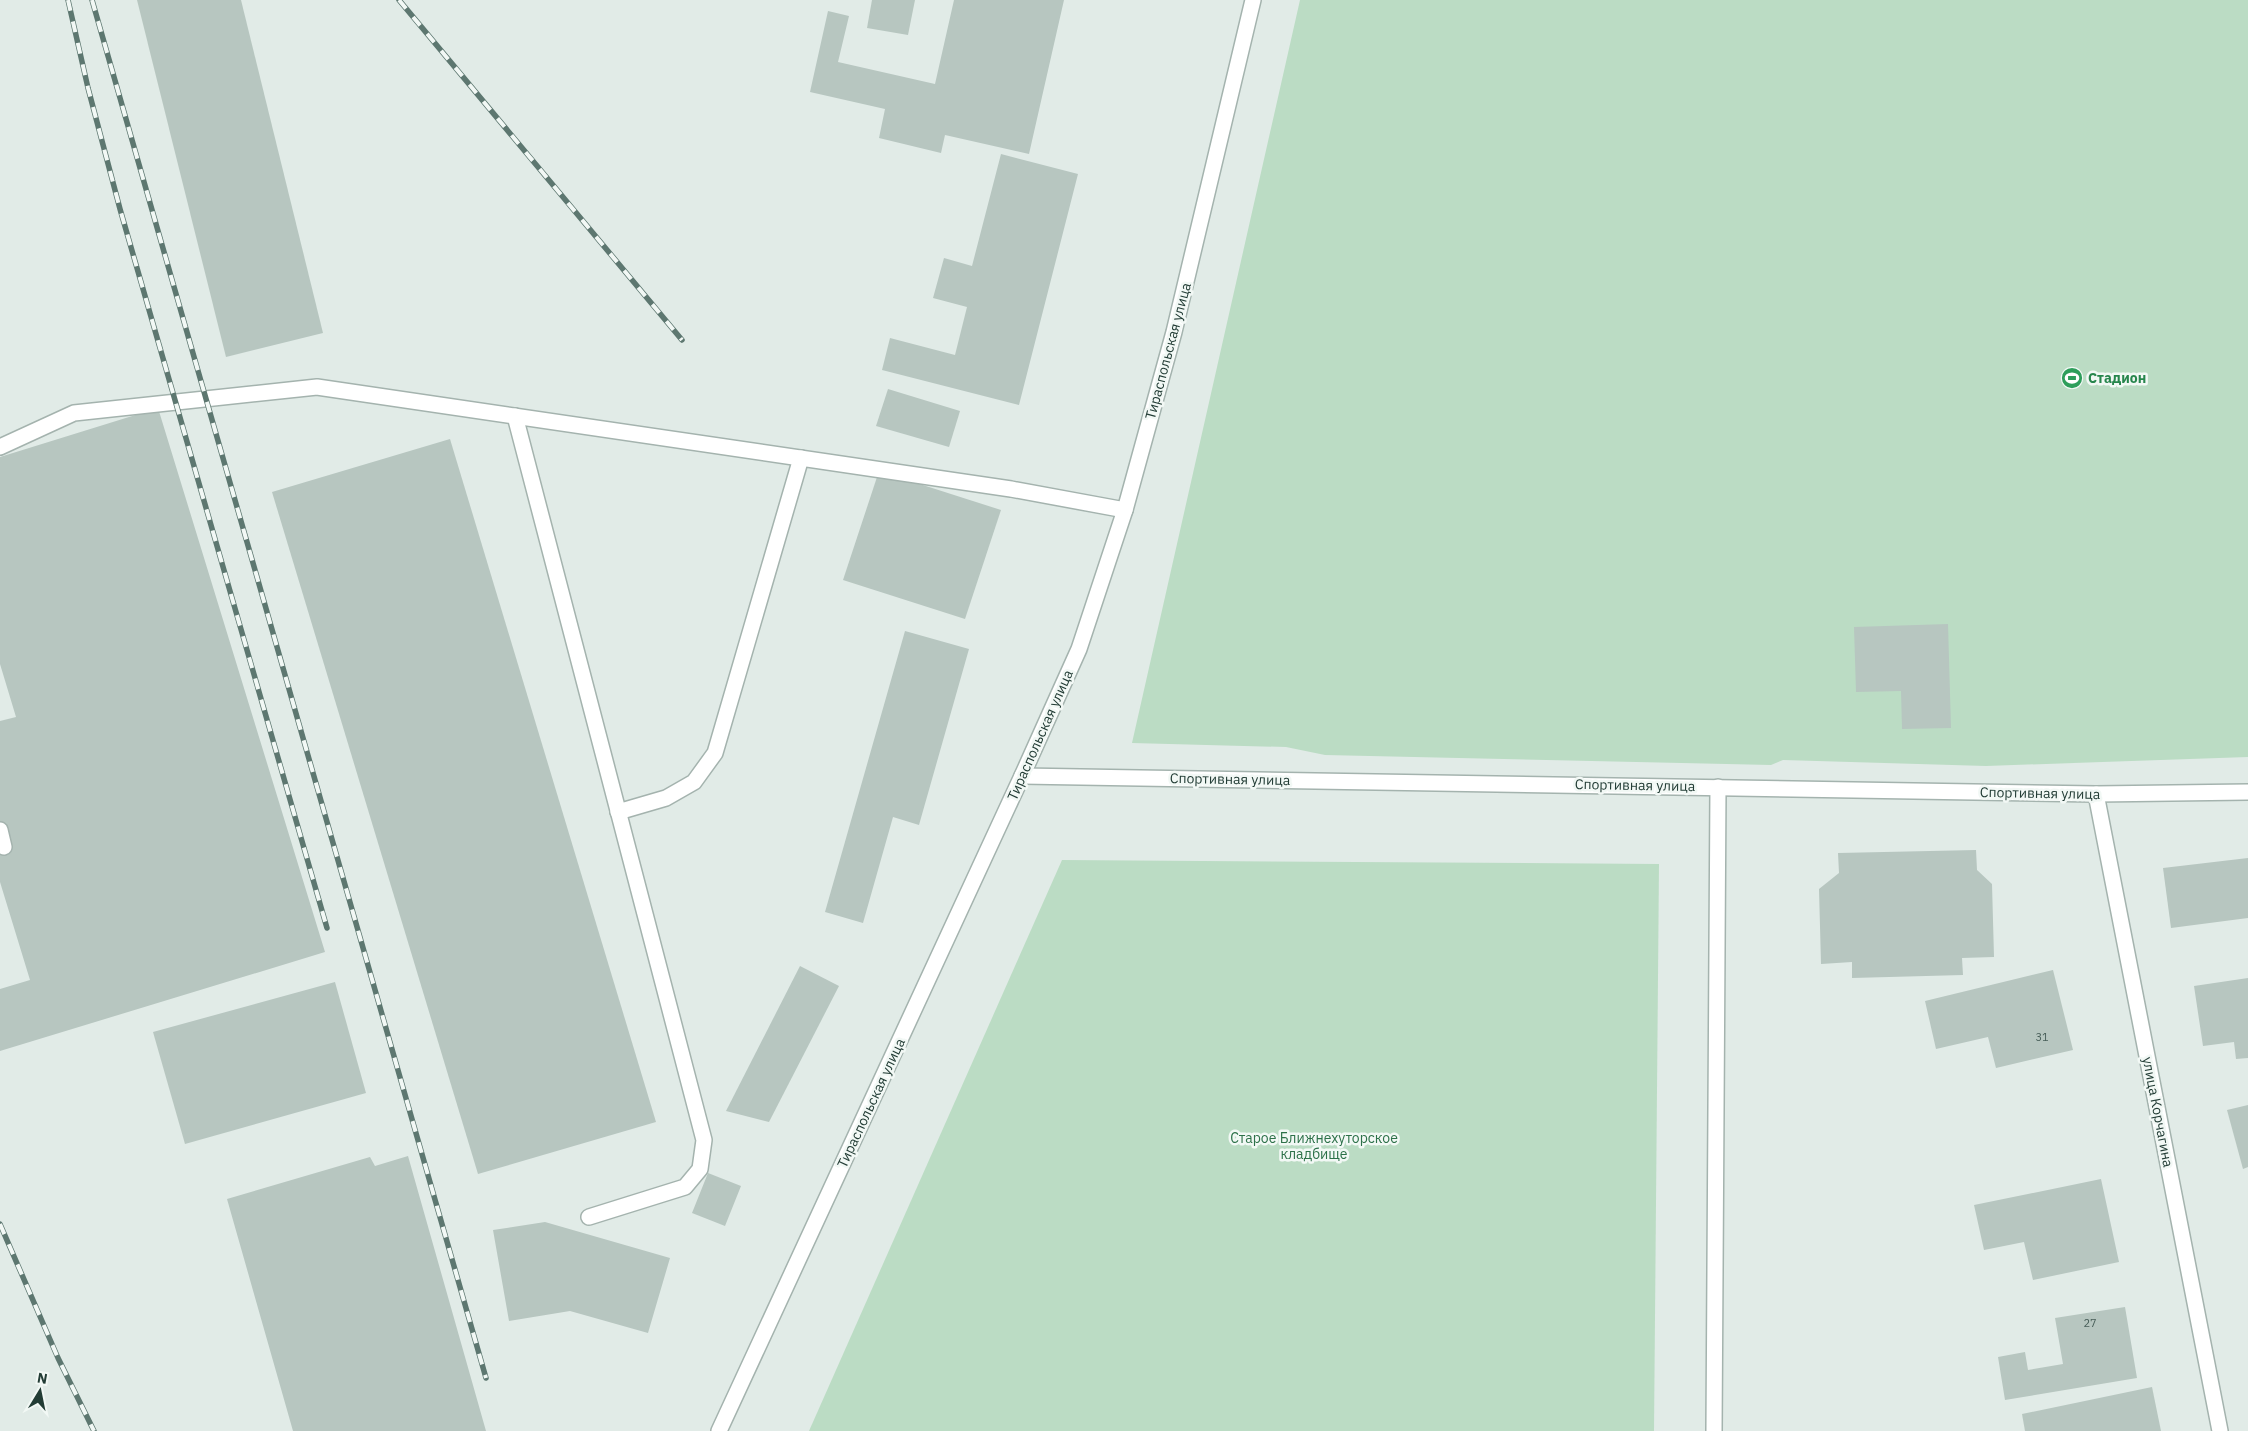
<svg xmlns="http://www.w3.org/2000/svg" width="2248" height="1431" font-family="'IBM Plex Sans',sans-serif">
  <style>
    .green { fill: #bbdcc4 }
    .building { fill: #b7c6c0 }
    .lines { fill: none; stroke-linecap: round; stroke-linejoin: round }
    .service-casing { stroke: #a4b3ae; stroke-width: 18 }
    .minor-casing { stroke: #a4b3ae; stroke-width: 18 }
    .tertiary-casing { stroke: #a4b3ae; stroke-width: 18 }
    .service { stroke: #fff; stroke-width: 15 }
    .minor { stroke: #fff; stroke-width: 15 }
    .tertiary { stroke: #fff; stroke-width: 15 }
    .rail-casing { stroke: #5d7770; stroke-width: 5.5 }
    .rail { stroke: #f2f8f5; stroke-width: 4; stroke-dasharray: 11; stroke-linecap: butt }
    .labels { text-anchor: middle; stroke-width: 5; stroke-linejoin: round; paint-order: stroke }
    .number-label { font-size: 11px; fill: #475e58 }
    .street-label { font-size: 14px; fill: #223c35; stroke: #f2f8f5 }
    .leisure-label { font-size: 14px; font-weight: bold; fill: #27864d; stroke: #f2f8f5; text-anchor: start }
    .park-label { font-size: 14px; fill: #2d7149; stroke: #f2f8f5 }
  </style>
  <rect width="100%" height="100%" fill="#e1ebe7"/>
  <g class="green">
    <polygon points="1300,0 2248,0 2248,757 1986,766 1783,760 1771,765 1325,755 1286,747 1132,743"/>
    <polygon points="1062,860 1659,864 1654,1431 809,1431"/>
  </g>
  <g class="building">
    <polygon points="137,0 241,0 323,333 226,357"/>
    <polygon points="872,0 915,0 908,35 867,28"/>
    <polygon points="954,0 1064,0 1029,154 945,135 941,153 879,138 885,109 810,92 828,11 849,16 838,62 935,84"/>
    <polygon points="1001,154 1078,174 1019,405 882,370 890,338 955,355 967,307 933,298 944,258 972,266"/>
    <polygon points="888,389 960,411 949,447 876,426"/>
    <polygon points="158,408 325,952 0,1051 0,989 30,980 0,882 0,721 16,717 0,664 0,457"/>
    <polygon points="450,439 656,1122 478,1174 272,492"/>
    <polygon points="879,471 1001,510 965,619 843,580"/>
    <polygon points="1948,624 1951,728 1902,729 1901,691 1856,692 1854,627"/>
    <polygon points="905,631 969,649 919,825 893,817 863,923 825,912"/>
    <polygon points="1976,850 1977,870 1992,884 1994,957 1962,958 1963,975 1852,978 1852,962 1821,964 1819,889 1839,873 1838,853"/>
    <polygon points="2248,858 2248,918 2171,928 2163,868"/>
    <polygon points="800,966 839,986 769,1122 726,1111"/>
    <polygon points="2053,970 2073,1050 1996,1068 1988,1037 1936,1049 1925,1001"/>
    <polygon points="2248,978 2248,1058 2236,1059 2234,1042 2203,1046 2194,986"/>
    <polygon points="335,982 366,1093 185,1144 153,1032"/>
    <polygon points="2248,1105 2248,1167 2243,1169 2227,1110"/>
    <polygon points="408,1156 486,1431 293,1431 227,1199 370,1157 375,1166"/>
    <polygon points="708,1173 741,1186 725,1226 692,1213"/>
    <polygon points="2101,1179 2119,1262 2033,1280 2024,1242 1984,1250 1974,1205"/>
    <polygon points="545,1222 670,1258 648,1333 570,1311 509,1321 493,1230"/>
    <polygon points="2125,1307 2137,1378 2005,1400 1998,1357 2025,1352 2028,1370 2063,1364 2055,1318"/>
    <polygon points="2152,1387 2161,1431 2025,1431 2022,1414"/>
  </g>
  <g class="lines">
    <g class="service-casing">
      <g id="service">
        <polyline points="515,416 704,1140 700,1169 685,1187 589,1217"/>
        <polyline points="0,447 74,413 317,387 1011,489 1125,510"/>
        <polyline points="618,812 666,798 694,782 715,753 801,458"/>
        <polyline points="0,830 4,847"/>
      </g>
    </g>
    <g class="minor-casing">
      <g id="minor">
        <polyline points="1022,776 2096,794 2248,792"/>
        <polyline points="2096,794 2220,1431"/>
        <polyline points="1714,1431 1718,787"/>
      </g>
    </g>
    <g class="tertiary-casing">
      <polyline id="tertiary" points="719,1431 1022,776 1079,649 1125,510 1174,332 1253,0"/>
    </g>
    <use href="#service" class="service"/>
    <use href="#minor" class="minor"/>
    <use href="#tertiary" class="tertiary"/>
    <g class="rail-casing">
      <g id="rail">
        <polyline points="68,0 88,88 120,209 327,928"/>
        <polyline points="92,0 486,1378"/>
        <polyline points="399,0 682,340"/>
        <polyline points="0,1224 58,1358 94,1431"/>
      </g>
    </g>
    <use href="#rail" class="rail"/>
  </g>
  <defs>
    <g id="stadium-disc" transform="scale(1.125)"><circle r="9.5" fill="#2e9e5b" stroke="#f2f8f5"/><path d="M0-5a6.5 5 0 1 0 0 10a6.5 5 0 1 0 0-10ZM-3.5-1.8h7v3.6h-7Z" fill="#fff"/></g>
  </defs>
  <g fill-rule="evenodd">
    <use href="#stadium-disc" x="2072" y="378"/>
  </g>
  <g class="labels">
    <g class="number-label">
      <text x="2042" y="1041">31</text>
      <text x="2090" y="1327">27</text>
    </g>
    <g class="street-label">
      <text transform="translate(1168 351) rotate(-75)" y="5">Тираспольская улица</text>
      <text transform="translate(1040 735) rotate(-66)" y="5">Тираспольская улица</text>
      <text transform="translate(1230 779) rotate(1)" y="5">Спортивная улица</text>
      <text transform="translate(1635 785) rotate(1)" y="5">Спортивная улица</text>
      <text transform="translate(2040 793) rotate(1)" y="5">Спортивная улица</text>
      <text transform="translate(871 1103) rotate(-65)" y="5">Тираспольская улица</text>
      <text transform="translate(2158 1112) rotate(79)" y="5">улица Корчагина</text>
    </g>
    <g class="leisure-label">
      <text x="2088" y="383">Стадион</text>
    </g>
    <g class="park-label">
      <text x="1314" y="1143">Старое Ближнехуторское<tspan x="1314" dy="16">кладбище</tspan></text>
    </g>
  </g>
  <g transform="translate(40 1391) rotate(10)" stroke="#f2f8f5" stroke-width="4" paint-order="stroke">
  <path d="M0-4L9 19L0 12L-9 19Z" fill="#223c35"/>
  <text y="-8" font-size="14" font-weight="bold" text-anchor="middle" fill="#223c35">N</text>
  </g>
</svg>
